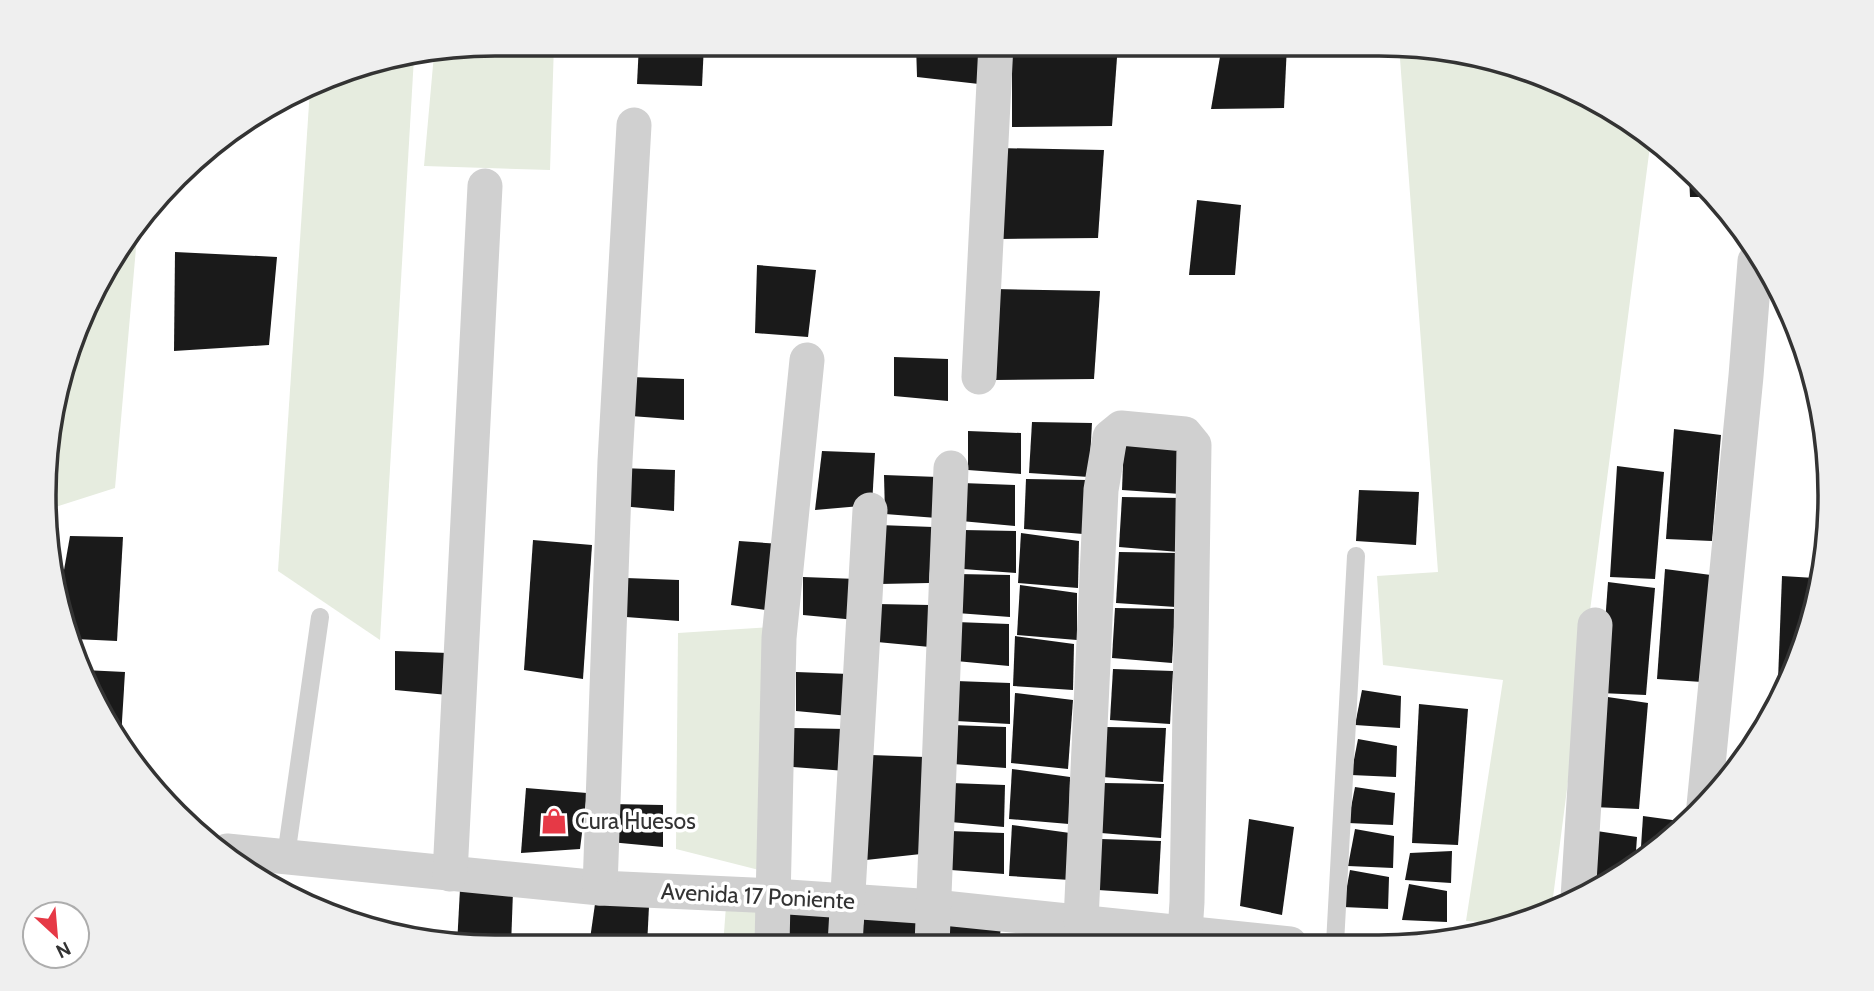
<svg xmlns="http://www.w3.org/2000/svg" width="1874" height="991" font-family="Cabin,sans-serif">
  <style>
    .green { fill: #e6ecdf }
    .building { fill: #1a1a1a }
    .lines { fill: none; stroke-linecap: round; stroke-linejoin: round }
    .service { stroke: #d0d0d0; stroke-width: 18 }
    .minor { stroke: #d0d0d0; stroke-width: 35 }
    .labels { text-anchor: middle; stroke-width: 7; stroke-linejoin: round; paint-order: stroke }
    .poi-label { font-size: 23px; fill: #333; stroke: #fff; text-anchor: start }
    .street-label { font-size: 23px; fill: #333; stroke: #fff }
    .rim { fill: none; stroke: #333; stroke-width: 3.5 }
  </style>
  <rect width="100%" height="100%" fill="#fff"/>
  <g class="green">
    <polygon points="496,44 554,44 550,170 424,166 434,54"/>
    <polygon points="1399,45 1496,59 1579,91 1650,146 1551,913 1509,924 1466,921 1503,680 1383,665 1377,576 1438,572"/>
    <polygon points="414,57 380,640 278,571 310,89 350,68"/>
    <polygon points="138,225 115,488 46,510 59,379 120,245"/>
    <polygon points="770,627 763,871 676,849 678,633"/>
    <polygon points="726,906 762,907 760,945 723,946"/>
  </g>
  <g class="building">
    <polygon points="639,44 704,44 702,86 637,84"/>
    <polygon points="916,44 981,44 979,84 917,77"/>
    <polygon points="1012,44 1118,44 1112,126 1012,127"/>
    <polygon points="1222,45 1287,45 1284,108 1211,109"/>
    <polygon points="998,148 1104,150 1098,238 999,239"/>
    <polygon points="1689,175 1717,197 1718,197 1690,197"/>
    <polygon points="1197,200 1241,205 1235,275 1189,275"/>
    <polygon points="175,252 277,257 269,345 174,351"/>
    <polygon points="757,265 816,270 808,337 755,333"/>
    <polygon points="994,289 1100,291 1094,379 994,380"/>
    <polygon points="894,357 948,359 948,401 894,396"/>
    <polygon points="631,377 684,379 684,420 631,416"/>
    <polygon points="1032,422 1092,423 1089,477 1029,473"/>
    <polygon points="1674,429 1721,435 1712,541 1666,539"/>
    <polygon points="968,431 1021,433 1021,474 968,470"/>
    <polygon points="1124,439 1185,441 1181,494 1122,490"/>
    <polygon points="822,451 875,453 872,505 815,510"/>
    <polygon points="1617,466 1664,472 1655,579 1610,577"/>
    <polygon points="621,468 675,470 674,511 621,506"/>
    <polygon points="884,475 938,477 937,518 885,514"/>
    <polygon points="1026,479 1087,480 1083,534 1024,529"/>
    <polygon points="962,483 1015,485 1015,526 961,521"/>
    <polygon points="1359,490 1419,492 1416,545 1356,541"/>
    <polygon points="1122,497 1182,498 1179,552 1119,547"/>
    <polygon points="879,525 933,527 929,583 880,584"/>
    <polygon points="963,530 1016,531 1016,573 963,569"/>
    <polygon points="1021,533 1079,541 1078,588 1018,583"/>
    <polygon points="70,536 123,537 117,641 75,639 61,587"/>
    <polygon points="533,540 592,545 583,679 524,670"/>
    <polygon points="739,541 781,544 773,611 731,605"/>
    <polygon points="1119,552 1179,553 1176,607 1116,603"/>
    <polygon points="1665,569 1711,575 1702,682 1657,679"/>
    <polygon points="957,574 1010,575 1010,617 957,613"/>
    <polygon points="1782,576 1815,578 1783,696 1777,706"/>
    <polygon points="803,577 857,579 856,620 803,615"/>
    <polygon points="626,578 679,580 679,621 626,617"/>
    <polygon points="1608,582 1655,588 1646,695 1600,693"/>
    <polygon points="1020,585 1077,593 1077,640 1017,635"/>
    <polygon points="877,604 930,605 930,647 877,642"/>
    <polygon points="1115,608 1175,609 1172,663 1112,658"/>
    <polygon points="956,622 1009,624 1009,666 956,661"/>
    <polygon points="1015,636 1074,644 1073,690 1013,686"/>
    <polygon points="395,651 448,653 448,695 395,690"/>
    <polygon points="1113,669 1173,671 1170,724 1110,720"/>
    <polygon points="84,670 125,672 121,738 90,695"/>
    <polygon points="796,672 849,674 849,716 796,711"/>
    <polygon points="956,681 1010,683 1010,724 956,721"/>
    <polygon points="1362,690 1401,696 1400,728 1355,725"/>
    <polygon points="1015,693 1073,700 1068,769 1011,763"/>
    <polygon points="1601,696 1648,703 1639,809 1593,807"/>
    <polygon points="1419,704 1468,709 1458,845 1412,843"/>
    <polygon points="952,725 1006,727 1006,768 953,764"/>
    <polygon points="1106,727 1166,728 1163,782 1103,777"/>
    <polygon points="793,728 846,729 846,771 793,767"/>
    <polygon points="1358,739 1397,746 1396,777 1351,775"/>
    <polygon points="871,755 925,757 921,854 866,860"/>
    <polygon points="1012,769 1070,777 1069,824 1009,819"/>
    <polygon points="951,783 1005,785 1004,827 951,822"/>
    <polygon points="1103,783 1164,784 1161,838 1101,833"/>
    <polygon points="1355,787 1395,793 1393,825 1348,823"/>
    <polygon points="526,788 587,793 580,849 521,853"/>
    <polygon points="610,804 663,805 663,847 610,842"/>
    <polygon points="1643,816 1687,822 1653,854 1640,862"/>
    <polygon points="1249,819 1294,827 1282,915 1240,906"/>
    <polygon points="1012,825 1070,833 1070,880 1009,876"/>
    <polygon points="1355,829 1394,836 1393,868 1348,866"/>
    <polygon points="1590,830 1637,837 1635,865 1586,893"/>
    <polygon points="950,831 1004,833 1004,874 951,870"/>
    <polygon points="1101,839 1161,841 1158,894 1098,890"/>
    <polygon points="1452,851 1451,883 1405,880 1410,853"/>
    <polygon points="1350,870 1389,877 1388,909 1343,907"/>
    <polygon points="1409,884 1447,891 1447,922 1402,920"/>
    <polygon points="460,889 513,891 511,946 457,945"/>
    <polygon points="595,904 649,906 647,946 589,946"/>
    <polygon points="787,907 840,909 838,945 781,945"/>
    <polygon points="864,919 918,921 916,945 860,945"/>
    <polygon points="947,924 1001,926 999,945 944,945"/>
  </g>
  <g class="lines">
    <g class="service">
      <polyline points="286,856 320,617"/>
      <polyline points="1335,944 1356,556"/>
    </g>
    <g class="minor">
      <polyline points="979,377 996,44"/>
      <polyline points="1704,806 1746,376 1755,261"/>
      <polyline points="227,851 600,888 774,896 934,907 1290,944"/>
      <polyline points="450,874 485,186"/>
      <polyline points="600,888 615,461 634,125"/>
      <polyline points="1578,898 1595,625"/>
      <polyline points="1081,921 1101,490 1110,437 1121,428 1185,434 1194,445 1187,902 1185,932"/>
      <polyline points="772,945 779,638 807,360"/>
      <polyline points="845,945 870,510"/>
      <polyline points="932,945 951,468"/>
    </g>
  </g>
  <defs>
    <g id="shop-bare" transform="scale(2.1)"><path d="M-5-2.5h2.3a2.7 3.5 0 0 1 5.4 0H5L5.5 6h-11ZM-1.5-2.5h3a1.5 2.3 0 0 0-3 0Z" fill="#e63946" stroke="#fff" stroke-width="2.5" paint-order="stroke"/></g>
  </defs>
  <g fill-rule="evenodd">
    <use href="#shop-bare" x="554" y="821"/>
  </g>
  <g class="labels">
    <g class="poi-label">
      <text x="575" y="829">Cura Huesos</text>
    </g>
    <g class="street-label">
      <text transform="translate(758 896) rotate(3)" y="8">Avenida 17 Poniente</text>
    </g>
  </g>
  <path d="M0 0H1874V991H0ZM495 56H1379A439 439 0 0 1 1818 495V496A439 439 0 0 1 1379 935H495A439 439 0 0 1 56 496V495A439 439 0 0 1 495 56Z" fill="#efefef" fill-rule="evenodd"/>
  <path class="rim" d="M495 56H1379A439 439 0 0 1 1818 495V496A439 439 0 0 1 1379 935H495A439 439 0 0 1 56 496V495A439 439 0 0 1 495 56Z"/>
  <g transform="translate(56 935) rotate(154)"><circle r="33" fill="#ffffff" stroke="#adadad" stroke-width="2"/>
  <path d="M0-5L12 26L0 18L-12 26Z" fill="#e63946"/>
  <text y="-10" font-size="19" font-weight="bold" text-anchor="middle" fill="#333333">N</text>
  </g>
</svg>
